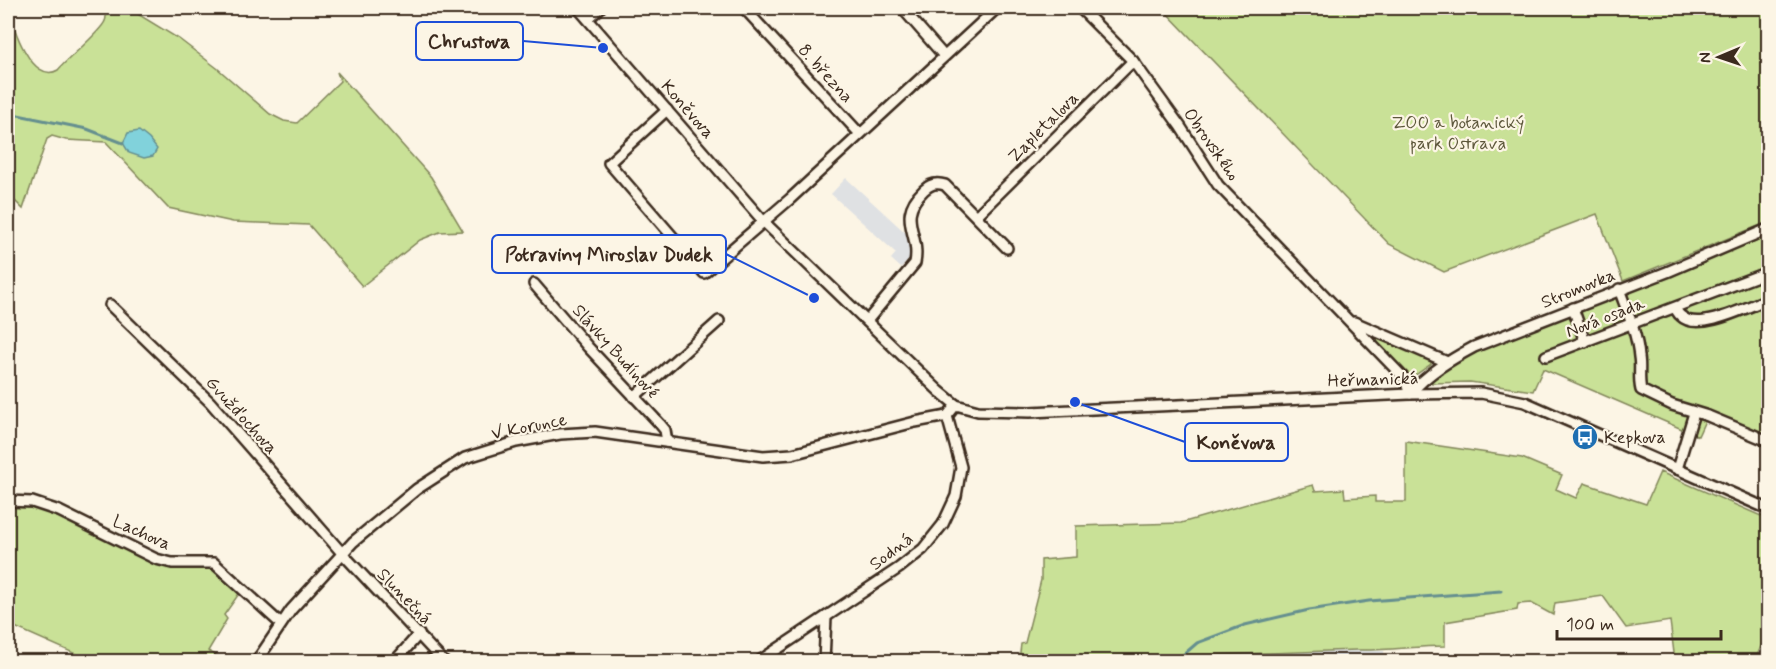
<svg xmlns="http://www.w3.org/2000/svg" width="1776" height="669" font-family="Mynerve,sans-serif">
  <style>
    .built { fill: #dfe1e3 }
    .green { fill: #c9e197; stroke: #82865a; stroke-width: 1.5 }
    .water { fill: #81d2db; stroke: #658f8f; stroke-width: 1.5 }
    .lines { fill: none; stroke-linecap: round; stroke-linejoin: round }
    .stream { stroke: #658f8f; stroke-width: 3 }
    .street-casing { stroke: #3b2a1e; stroke-width: 14 }
    .street { stroke: #fcf5e5; stroke-width: 9 }
    .labels { text-anchor: middle; stroke-width: 4.5; stroke-linejoin: round; paint-order: stroke }
    .street-label { font-size: 18px; fill: #3b2a1e; stroke: #fcf5e5 }
    .park-label { font-size: 18px; fill: #5e583c; stroke: #fcf5e5 }
    .poi-label { font-size: 18px; fill: #3b2a1e; stroke: #fcf5e5; text-anchor: start }
    .leader { fill: none; stroke: #1d4ed8; stroke-width: 2 }
    .callout-dot { fill: #1d4ed8; stroke: #fcf5e5; stroke-width: 2 }
    .callout { fill: #fcf5e5; stroke: #1d4ed8; stroke-width: 2 }
    .callout-label { font-size: 20px; text-anchor: middle; font-weight: bold; fill: #3b2a1e }
  </style>
  <rect width="100%" height="100%" fill="#fcf5e5"/>
  <filter id="ink" filterUnits="userSpaceOnUse"><feTurbulence type="fractalNoise" baseFrequency=".0167" numOctaves="2"/><feDisplacementMap in="SourceGraphic" scale="12" xChannelSelector="R" yChannelSelector="G"/><feConvolveMatrix kernelMatrix="1 2 1 2 8 2 1 2 1" color-interpolation-filters="sRGB"/></filter>
  <g filter="url(#ink)">
    <g class="built">
      <polygon points="846,178 921,247 901,268 891,259 896,253 831,194"/>
      <polygon points="1357,650 1384,651 1384,661 1179,662 1182,656"/>
    </g>
    <g class="green">
      <path d="M8 8H9C12 26 32 85 58 70 68 58 101 32 105 21 107 16 106 12 103 8H128L179 39 217 68 270 114 284 121 297 123 340 81 337 72 431 177 463 231 440 232 420 240 362 286 309 225 233 222 168 208 106 142 66 140 52 136 47 139 23 209 8 194Z"/>
      <polygon points="1162,8 1768,8 1768,222 1623,281 1597,214 1444,272 1389,244"/>
      <polygon points="1768,233 1768,440 1708,414 1698,436 1543,369 1533,391 1470,382 1432,383 1428,381 1459,359"/>
      <polygon points="1368,335 1431,360 1431,364 1414,376 1404,375"/>
      <path d="M1406 441 1522 458 1562 475 1556 489 1576 498 1584 483 1646 504 1660 472 1768 519V629L1755 661H1675L1670 621 1626 628 1603 596 1555 603 1553 615 1531 603 1518 604 1517 610 1445 622V646C1415 646 1387 651 1357 650L1182 656 1179 662 1019 661 1021 644 1025 643 1041 580V560L1076 557V526L1181 523 1313 485 1315 491 1344 489 1345 498 1375 496V502H1406Z"/>
      <polygon points="8,504 30,506 56,513 156,562 172,567 212,567 241,591 224,615 227,619 208,651 226,661 82,661 76,654 8,624"/>
    </g>
    <polygon class="water" points="139,131 149,139 157,149 153,156 144,158 129,153 123,143 128,133"/>
    <g class="lines">
      <g class="stream">
        <polyline points="8,113 87,129 123,143"/>
        <polyline points="1175,662 1197,643 1245,625 1309,610 1369,601 1501,591"/>
      </g>
      <g class="street-casing">
        <g id="street">
          <polyline points="578,8 764,222 939,391 956,405 978,411 1030,412 1410,394 1481,393 1525,402 1768,509"/>
          <polyline points="744,8 860,134"/>
          <polyline points="902,8 944,56"/>
          <path d="M1080 8 1133 61 1180 126 1218 185 1404 378 1410 394C1428 373 1450 360 1474 347L1667 272 1768 229"/>
          <polyline points="588,19 600,8"/>
          <polyline points="667,110 609,163 704,273 790,199 997,8"/>
          <polyline points="976,216 1133,61"/>
          <polyline points="534,284 588,347 660,424 665,430 667,442"/>
          <path d="M1619 289C1627 311 1637 333 1639 357 1641 368 1638 378 1641 390L1672 405 1708 416 1768 441"/>
          <polyline points="110,305 210,402 342,553 444,662"/>
          <polyline points="1573,308 1585,342"/>
          <path d="M1675 308C1677 311 1678 314 1681 316 1698 333 1749 306 1768 299"/>
          <path d="M867 321 915 263C921 233 895 218 924 190 930 184 936 182 945 185L1007 248"/>
          <polyline points="1354,322 1447,362"/>
          <polyline points="1546,356 1768,272"/>
          <polyline points="634,397 719,321"/>
          <polyline points="1677,469 1694,413"/>
          <polyline points="8,501 32,502 59,511 156,559 172,563 214,563 281,624"/>
          <polyline points="256,662 291,610 353,542 417,489 465,458 516,442 560,434 595,432 763,456 792,454 915,422 947,416 956,405"/>
          <polyline points="394,662 419,634"/>
          <polyline points="758,662 899,568 923,549 943,524 956,496 961,467 947,416"/>
          <polyline points="824,662 826,617"/>
        </g>
      </g>
      <use href="#street" class="street"/>
    </g>
  </g>
  <defs>
    <g id="bus-disc" transform="scale(1.35)"><circle r="9.5" fill="#1f6fb2" stroke="#fcf5e5"/><path d="M-5-6H5V4H4V6H2V4H-2V6H-4V4H-5ZM-3.5-4V0h7V-4ZM-3.5 1.2v1.5H-2V1.2ZM2 1.2v1.5H3.5V1.2Z" fill="#fff"/></g>
  </defs>
  <g fill-rule="evenodd">
    <use href="#bus-disc" x="1585" y="437"/>
  </g>
  <g class="labels">
    <g class="street-label">
      <text transform="translate(826 73) rotate(48)" y="6">8. března</text>
      <text transform="translate(688 109) rotate(49)" y="6">Koněvova</text>
      <text transform="translate(1043 127) rotate(-45)" y="6">Zapletalova</text>
      <text transform="translate(1212 144) rotate(55)" y="6">Obrovského</text>
      <text transform="translate(1578 288) rotate(-22)" y="6">Stromovka</text>
      <text transform="translate(1605 317) rotate(-21)" y="6">Nová osada</text>
      <text transform="translate(616 351) rotate(48)" y="6">Slávky Budínové</text>
      <text transform="translate(1373 379) rotate(-2)" y="6">Heřmanická</text>
      <text transform="translate(242 415) rotate(48)" y="6">Gvužďochova</text>
      <text transform="translate(529 426) rotate(-11)" y="6">V Korunce</text>
      <text transform="translate(142 532) rotate(24)" y="6">Lachova</text>
      <text transform="translate(891 551) rotate(-37)" y="6">Sodná</text>
      <text transform="translate(405 596) rotate(46)" y="6">Slunečná</text>
    </g>
    <g class="park-label">
      <text x="1458" y="128">ZOO a botanický<tspan x="1458" dy="21">park Ostrava</tspan></text>
    </g>
    <g class="poi-label">
      <text x="1604" y="443">Kepkova</text>
    </g>
  </g>
  <path class="leader" d="M603 48L523 41M814 298L726 254M1075 402L1185 442"/>
  <g class="callout-dot">
    <circle cx="603" cy="48" r="6"/>
    <circle cx="814" cy="298" r="6"/>
    <circle cx="1075" cy="402" r="6"/>
  </g>
  <g class="callout">
    <rect x="416" y="22" width="107" height="38" rx="6"/>
    <rect x="492" y="235" width="234" height="38" rx="6"/>
    <rect x="1185" y="423" width="103" height="38" rx="6"/>
  </g>
  <g class="callout-label">
    <text x="469" y="48">Chrustova</text>
    <text x="609" y="261">Potraviny Miroslav Dudek</text>
    <text x="1236" y="449">Koněvova</text>
  </g>
  <rect width="1776" height="669" fill="none" stroke="#fcf5e5" stroke-width="30"/>
  <rect x="15" y="15" width="1746" height="639" fill="none" stroke="#3b2a1e" stroke-width="2" filter="url(#ink)"/>
  <g transform="translate(1719 57) rotate(268)" stroke="#fcf5e5" stroke-width="4.5" paint-order="stroke">
  <path d="M0-4.5L10 22L0 15L-10 22Z" fill="#3b2a1e"/>
  <text y="-9" font-size="16" font-weight="bold" text-anchor="middle" fill="#3b2a1e">N</text>
  </g>
  <path d="M1557 630v9h164v-9" fill="none" stroke="#3b2a1e" stroke-width="3"/>
  <text x="1566" y="630" font-size="18" fill="#3b2a1e" stroke="#fcf5e5" stroke-width="4.5" paint-order="stroke">100 m</text>
</svg>
